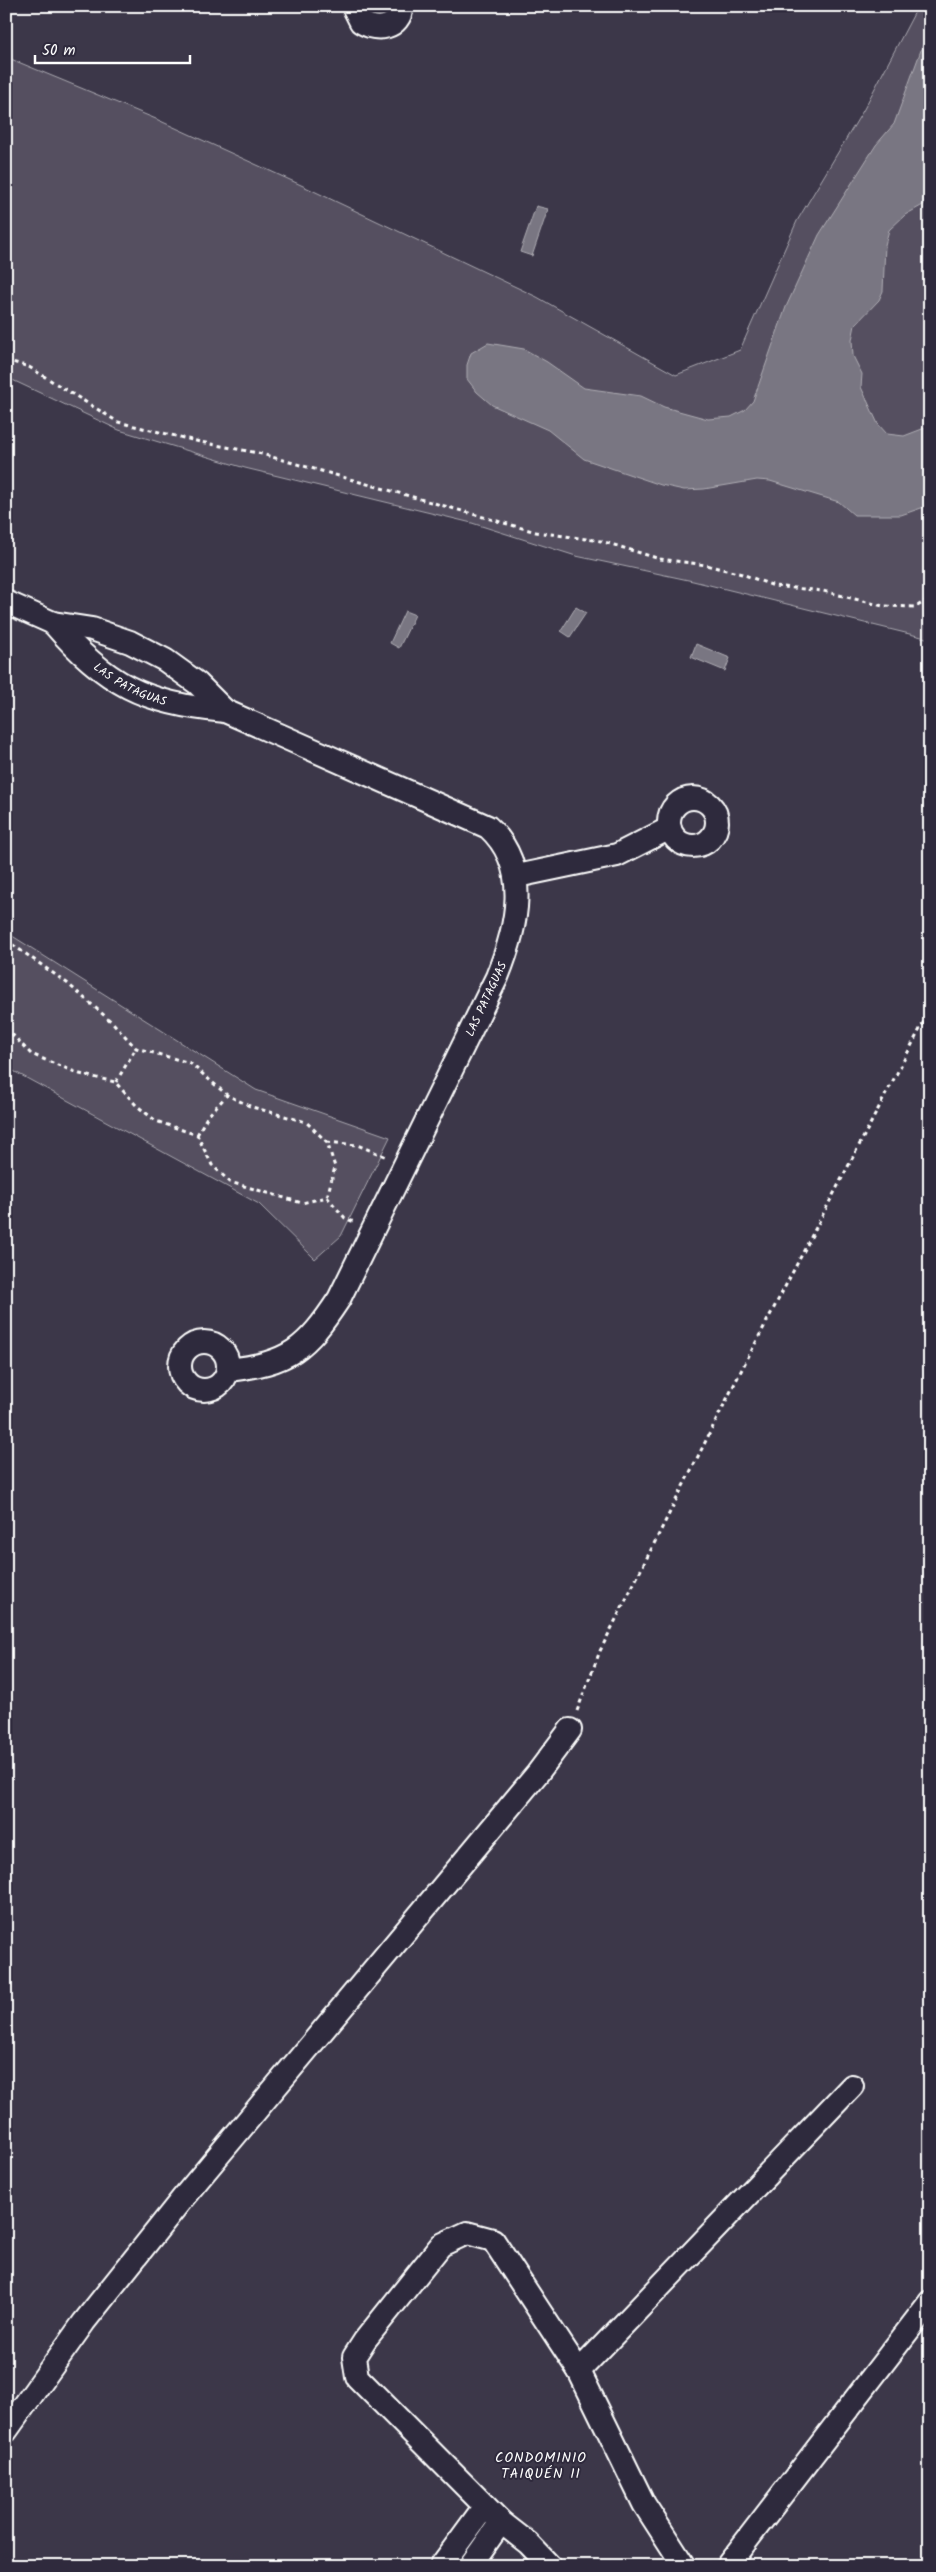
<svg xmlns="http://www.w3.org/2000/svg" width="936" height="2572" font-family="Kalam,sans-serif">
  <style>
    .green { fill: #555060; stroke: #aaa8b0 }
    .water { fill: #797682; stroke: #afadb4 }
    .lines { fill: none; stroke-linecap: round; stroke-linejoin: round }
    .street-casing { stroke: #fff; stroke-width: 26 }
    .path { stroke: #fff; stroke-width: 3; stroke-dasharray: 4 4; stroke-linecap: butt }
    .street { stroke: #2f2a3d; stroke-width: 22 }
    .labels { text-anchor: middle; stroke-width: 4; stroke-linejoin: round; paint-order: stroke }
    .street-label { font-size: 12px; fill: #fff; stroke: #2f2a3d }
    .neighbourhood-label { font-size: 14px; letter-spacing: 1px; fill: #fff; stroke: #2f2a3d }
  </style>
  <rect width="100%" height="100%" fill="#3c3749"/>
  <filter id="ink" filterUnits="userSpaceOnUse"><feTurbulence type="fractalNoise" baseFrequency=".02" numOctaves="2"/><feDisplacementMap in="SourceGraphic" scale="10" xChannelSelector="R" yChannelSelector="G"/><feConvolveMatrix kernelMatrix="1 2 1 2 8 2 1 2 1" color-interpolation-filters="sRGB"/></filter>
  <g filter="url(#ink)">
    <g class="green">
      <polygon points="918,6 930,6 930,639 693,581 576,556 472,523 245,468 119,430 6,377 6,57 156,119 301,185 537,297 676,375 740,350 797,221 864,109"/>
      <polygon points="6,932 256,1090 390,1137 341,1236 315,1259 259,1204 6,1067"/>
    </g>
    <g class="water">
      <polygon points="930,38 930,201 905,215 889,230 885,245 883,291 879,300 855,325 852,340 853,356 862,374 861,387 878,424 887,434 904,436 930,426 930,505 901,515 854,515 839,502 770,481 757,480 704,489 684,490 661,485 584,459 548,430 492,405 477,392 467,379 467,365 471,353 488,343 524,349 547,362 584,388 641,396 664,407 708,419 731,417 745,410 753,401 786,307 819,235 876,145 894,124 924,42"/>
      <polygon points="536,206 548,209 532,256 520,252"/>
      <polygon points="576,607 586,613 570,637 561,631"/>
      <polygon points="405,611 415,615 399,648 390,643"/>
      <polygon points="696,644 730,658 725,671 691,657"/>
    </g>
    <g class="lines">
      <g class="street-casing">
        <g id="street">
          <path d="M353 6 361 22C377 32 400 29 402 6"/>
          <polyline points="6,602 53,623 92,629 130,642 165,660 197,683 225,711"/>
          <path id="s1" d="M53 623C106 684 144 704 225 711L488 827C532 867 517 928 497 977L339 1299C306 1349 290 1363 228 1370"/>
          <circle cx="693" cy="822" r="24"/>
          <polyline points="517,876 617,855 670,828"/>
          <circle cx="204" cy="1366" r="24"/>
          <polyline points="579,2371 852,2086"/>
          <polyline points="6,2431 84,2322 182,2199 537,1774 570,1730"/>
          <polyline points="441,2566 485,2506"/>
          <polyline points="470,2566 501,2522"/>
          <polyline points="550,2566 528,2543 501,2522 357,2377 354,2357 365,2340 441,2245 467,2233 493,2240 579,2371 644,2504 684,2566"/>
          <polyline points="727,2566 930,2302"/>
        </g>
      </g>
      <g class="path">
        <polyline points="6,360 29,367 118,422 200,442 258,453 536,532 601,541 660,559 706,565 742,574 774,586 823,591 883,606 916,607 930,598"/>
        <polyline points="6,940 67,983 113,1023 136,1048 190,1063 227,1095 252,1107 306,1122 327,1142 335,1167 327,1197"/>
        <polyline points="6,1028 31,1054 80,1074 115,1082 136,1105 156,1121 197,1135 212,1165 230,1182 302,1203 327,1197 345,1218 354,1222"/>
        <polyline points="116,1082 136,1048"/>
        <polyline points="197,1135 207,1117 227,1095"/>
        <polyline points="327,1142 357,1145 387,1157"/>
        <polyline points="577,1711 600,1651 744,1365 930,1010"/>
      </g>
      <use href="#street" class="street"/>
    </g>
  </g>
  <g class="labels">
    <g class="street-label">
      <text dy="4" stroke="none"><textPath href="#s1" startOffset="100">LAS PATAGUAS</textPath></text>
      <text transform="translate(486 999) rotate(-65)" y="4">LAS PATAGUAS</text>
    </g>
    <g class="neighbourhood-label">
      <text x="541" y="2462">CONDOMINIO<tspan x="541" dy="16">TAIQUÉN II</tspan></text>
    </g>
  </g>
  <rect width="936" height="2572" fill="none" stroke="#2f2a3d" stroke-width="25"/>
  <rect x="12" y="12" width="911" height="2547" fill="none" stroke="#fff" stroke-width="2" filter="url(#ink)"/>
  <path d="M35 55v8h155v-8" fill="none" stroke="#ffffff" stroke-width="2.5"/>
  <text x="42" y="55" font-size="15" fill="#ffffff" stroke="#2f2a3d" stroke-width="4" paint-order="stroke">50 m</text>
</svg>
